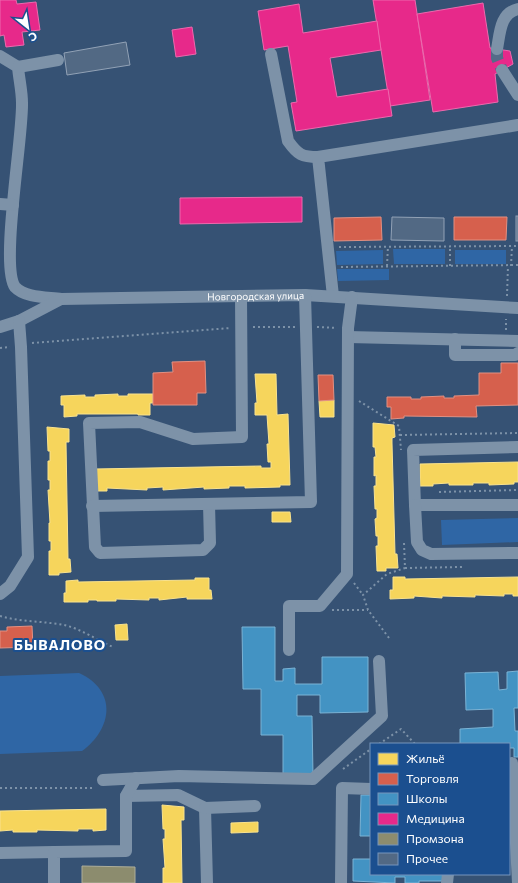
<svg xmlns="http://www.w3.org/2000/svg" width="518" height="883" font-family="Commissioner,sans-serif">
  <style>
    .green { fill: #2f66a5 }
    .homes { fill: #f6d55c; stroke: #f9e28d }
    .shops { fill: #d6604d; stroke: #e29082 }
    .schools { fill: #4393c3; stroke: #7bb3d5 }
    .health { fill: #e7298a; stroke: #ee69ad }
    .industry { fill: #8c8c6e; stroke: #aeae9a }
    .building { fill: #526984; stroke: #92a2b6 }
    .lines { fill: none; stroke-linecap: round; stroke-linejoin: round }
    .minor-tunnel { stroke: #546c89; stroke-width: 12; stroke-dasharray: 12 6; stroke-linecap: butt }
    .path { stroke: #7d92a8; stroke-width: 2; stroke-dasharray: 2 3; stroke-linecap: butt }
    .minor { stroke: #7d92a8; stroke-width: 12 }
    .labels { text-anchor: middle; stroke-width: 4; stroke-linejoin: round; paint-order: stroke }
    .street-label { font-size: 10px; fill: #fff; stroke: #1b4f8f }
    .district-label { font-size: 14px; font-weight: bold; letter-spacing: 1px; fill: #fff; stroke: #1b4f8f }
  </style>
  <rect width="100%" height="100%" fill="#365274"/>
  <g class="green">
    <polygon points="393,249 445,249 445,264 394,264"/>
    <polygon points="383,250 383,264 337,265 336,251"/>
    <rect x="455" y="250" width="51" height="14"/>
    <polygon points="337,269 389,269 389,280 338,281"/>
    <polygon points="518,518 518,542 442,545 441,520"/>
    <path d="M79 673C118 691 112 729 82 751L0 754V676Z"/>
  </g>
  <g class="homes">
    <polygon points="255,374 276,374 277,415 288,414 290,485 280,485 280,487 245,488 245,486 229,486 229,488 204,489 204,487 163,490 163,487 147,488 147,490 107,488 107,491 94,491 94,469 261,466 261,468 271,468 271,462 268,462 267,444 269,444 267,415 255,415 255,403 257,403"/>
    <polygon points="118,394 118,396 128,396 128,394 153,394 153,403 150,403 150,415 138,415 138,414 77,414 77,416 64,417 64,405 61,405 61,396 85,395 85,397 95,397 95,395"/>
    <polygon points="334,400 334,417 320,417 319,401"/>
    <polygon points="373,423 394,425 395,437 392,438 392,443 395,554 397,554 398,568 386,568 386,571 377,571 376,546 378,546 378,536 376,536 375,519 377,518 377,509 375,509 374,486 376,486 376,475 374,476 374,457 376,457 375,447 373,447"/>
    <polygon points="47,427 69,429 69,442 66,442 68,559 70,559 71,572 59,573 59,575 49,575 49,551 51,551 51,541 49,541 49,523 50,523 48,490 50,490 50,480 48,480 48,461 50,461 50,451 48,451"/>
    <polygon points="518,462 518,482 514,482 514,484 489,485 489,483 473,483 473,485 449,485 449,483 433,484 433,486 420,486 420,464"/>
    <polygon points="272,512 290,512 291,522 272,522"/>
    <polygon points="393,577 405,577 405,579 518,577 518,596 513,596 513,594 504,594 504,596 475,595 475,597 442,596 442,598 414,596 414,598 390,599 390,590 393,590"/>
    <polygon points="195,578 209,578 209,590 211,590 212,599 187,599 187,597 159,600 159,598 149,598 149,600 116,599 116,601 97,601 97,600 88,600 88,602 64,602 64,593 66,593 66,581 78,580 78,582 195,580"/>
    <polygon points="127,624 128,640 116,640 115,625"/>
    <polygon points="162,805 184,807 184,820 181,820 182,883 163,883 163,868 165,868 163,839 165,839 165,829 163,829"/>
    <polygon points="106,809 106,830 93,831 93,829 78,829 78,831 37,830 37,832 13,832 13,830 0,831 0,811"/>
    <polygon points="258,822 258,832 231,833 231,823"/>
  </g>
  <g class="shops">
    <polygon points="381,217 382,240 334,241 334,218"/>
    <polygon points="454,217 507,217 506,240 454,240"/>
    <polygon points="205,361 206,393 197,393 197,405 153,405 153,373 173,372 172,362"/>
    <polygon points="501,363 518,363 518,405 476,406 477,417 404,416 404,418 391,419 391,407 387,407 387,397 411,397 411,399 421,399 421,397 444,396 444,398 454,398 454,396 479,395 479,373 501,373"/>
    <polygon points="318,375 333,375 334,400 319,401"/>
    <polygon points="32,626 33,647 0,648 0,631 7,631 7,627"/>
  </g>
  <g class="schools">
    <polygon points="242,627 275,627 275,681 283,681 283,669 295,668 295,684 322,684 322,657 368,657 368,712 320,713 320,695 297,695 297,716 312,716 313,776 283,776 283,735 261,735 261,689 243,689"/>
    <polygon points="518,671 518,708 514,708 515,731 518,731 518,757 514,757 514,748 509,748 509,744 460,744 460,729 493,727 493,709 466,710 465,673 498,672 499,690 507,689 507,672"/>
    <polygon points="361,795 371,795 371,836 360,836"/>
    <polygon points="353,859 371,859 371,874 444,874 444,881 419,881 419,883 405,883 405,877 395,877 395,883 353,881"/>
  </g>
  <g class="health">
    <polygon points="0,0 16,0 17,4 36,2 40,30 22,32 24,45 6,47 4,35 0,36"/>
    <polygon points="373,0 415,0 430,100 390,106"/>
    <polygon points="483,3 490,48 510,51 513,64 495,74 498,102 433,112 417,14"/>
    <polygon points="299,4 303,33 377,21 381,50 330,58 337,97 388,89 392,116 296,131 291,103 297,102 288,46 264,50 258,11"/>
    <polygon points="192,27 196,54 176,57 172,30"/>
    <polygon points="302,197 302,222 180,224 180,198"/>
  </g>
  <polygon class="industry" points="82,866 135,867 135,883 82,883"/>
  <g class="building">
    <polygon points="126,42 130,65 67,75 64,53"/>
    <rect x="516" y="216" width="2" height="25"/>
    <polygon points="392,217 444,218 444,241 391,240"/>
  </g>
  <g class="lines">
    <polyline class="minor-tunnel" points="497,49 497,58 502,70"/>
    <g class="path">
      <polyline points="339,247 518,246"/>
      <polyline points="387,266 388,246"/>
      <polyline points="450,266 450,246"/>
      <polyline points="511,266 512,246"/>
      <polyline points="341,267 518,265"/>
      <polyline points="507,296 508,266"/>
      <polyline points="253,327 295,327"/>
      <polyline points="317,327 337,328"/>
      <polyline points="506,330 506,319"/>
      <polyline points="32,343 231,328"/>
      <polyline points="0,348 10,347"/>
      <polyline points="359,401 399,426 401,450"/>
      <polyline points="400,435 518,433"/>
      <polyline points="439,492 518,490"/>
      <polyline points="404,543 405,568 462,567"/>
      <polyline points="354,583 363,595"/>
      <polyline points="332,610 368,610"/>
      <path d="M0 616C21 622 43 621 64 625 81 629 97 640 113 647"/>
      <polyline points="389,638 368,610 363,595 387,574 405,568"/>
      <polyline points="379,744 401,729 415,744"/>
      <polyline points="343,769 371,749"/>
      <polyline points="0,788 95,788"/>
    </g>
    <g class="minor">
      <path d="M497 49C500 33 500 13 518 9"/>
      <path d="M271 54 288 141C298 155 302 157 318 157"/>
      <path d="M0 56 18 67C19 79 22 91 22 103 23 137 0 266 15 287 25 298 48 297 61 299"/>
      <polyline points="18,67 58,60"/>
      <polyline points="502,70 518,95"/>
      <polyline points="0,204 13,205"/>
      <polyline points="333,296 318,157 518,125"/>
      <path id="s1" d="M0 327 19 321 61 299 305 295 518 308"/>
      <polyline points="348,337 518,341"/>
      <polyline points="455,339 455,355 515,355 518,353"/>
      <polyline points="518,447 413,450 415,505 518,505"/>
      <polyline points="209,504 210,543 203,550 100,553 95,547 89,423 140,422 193,439 242,437 241,296"/>
      <polyline points="415,505 417,542 422,550 431,554 518,553"/>
      <polyline points="92,506 311,502 305,295"/>
      <polyline points="0,594 10,586 28,557 21,347 19,321"/>
      <polyline points="289,650 289,606 320,606 347,574 348,328 352,297"/>
      <polyline points="512,763 518,883"/>
      <polyline points="103,780 179,776 313,779 382,716 379,661"/>
      <polyline points="126,796 178,795 205,808 207,883"/>
      <polyline points="205,808 255,806"/>
      <polyline points="0,853 54,852"/>
      <polyline points="54,883 54,852 126,851 126,796 136,778"/>
      <polyline points="341,883 342,788 371,789"/>
      <polyline points="447,883 448,874"/>
    </g>
  </g>
  <g class="labels">
    <g class="street-label">
      <text dy="4" stroke="none"><textPath href="#s1" startOffset="262">Новгородская улица</textPath></text>
    </g>
    <g class="district-label">
      <text x="60" y="650">БЫВАЛОВО</text>
    </g>
  </g>
  <rect x="370" y="743" width="140" height="132" fill="#1b4f8f" stroke="#7695bc"/>
  <rect x="378" y="753" width="20" height="12" fill="#f6d55c" stroke="#7695bc"/>
  <text x="406" y="763" font-size="12" fill="#ffffff">Жильё</text>
  <rect x="378" y="773" width="20" height="12" fill="#d6604d" stroke="#7695bc"/>
  <text x="406" y="783" font-size="12" fill="#ffffff">Торговля</text>
  <rect x="378" y="793" width="20" height="12" fill="#4393c3" stroke="#7695bc"/>
  <text x="406" y="803" font-size="12" fill="#ffffff">Школы</text>
  <rect x="378" y="813" width="20" height="12" fill="#e7298a" stroke="#7695bc"/>
  <text x="406" y="823" font-size="12" fill="#ffffff">Медицина</text>
  <rect x="378" y="833" width="20" height="12" fill="#8c8c6e" stroke="#7695bc"/>
  <text x="406" y="843" font-size="12" fill="#ffffff">Промзона</text>
  <rect x="378" y="853" width="20" height="12" fill="#526984" stroke="#7695bc"/>
  <text x="406" y="863" font-size="12" fill="#ffffff">Прочее</text>
  <g transform="translate(28 28) rotate(150)" stroke="#1b4f8f" stroke-width="3" paint-order="stroke">
  <path d="M0-3L7 15L0 10L-7 15Z" fill="#ffffff"/>
  <text y="-6" font-size="11" font-weight="bold" text-anchor="middle" fill="#ffffff">С</text>
  </g>
</svg>
